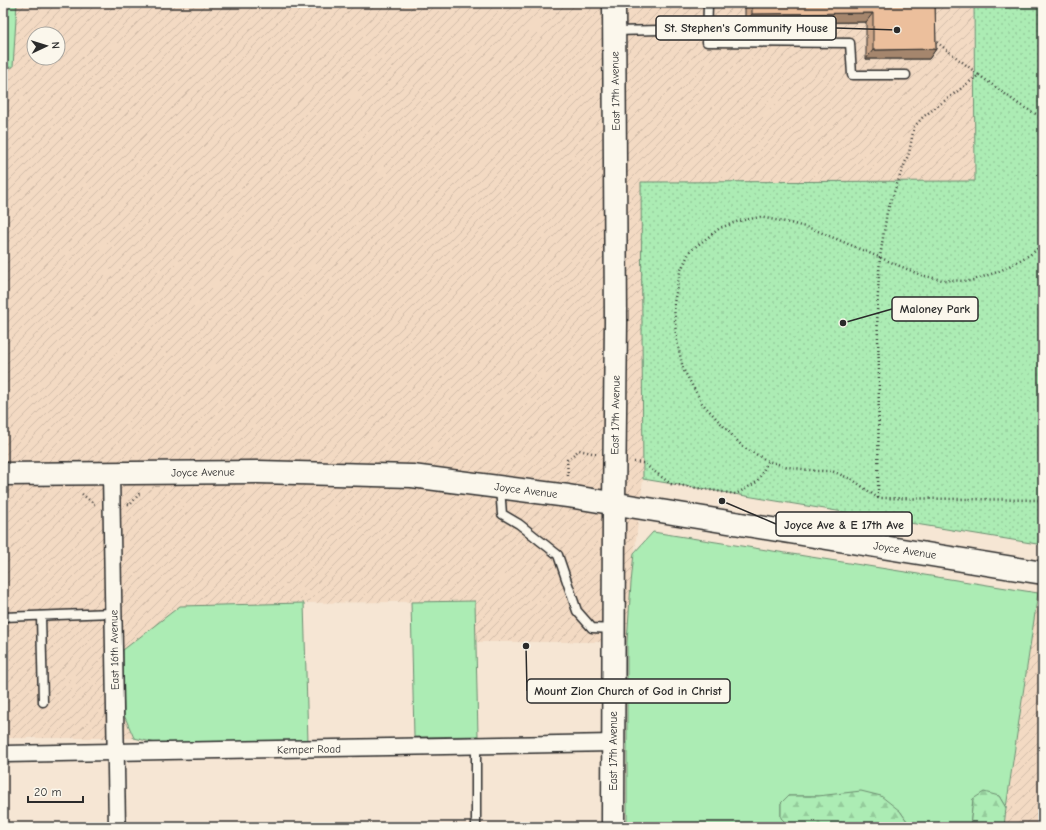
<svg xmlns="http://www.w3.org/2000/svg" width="1046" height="830" font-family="'Comic Neue',sans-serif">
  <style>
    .industrial { fill: url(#industrial-furrows); fill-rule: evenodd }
    .grass { fill: #acecb4; stroke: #6c8c70 }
    .forest { fill: url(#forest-firs); stroke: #6c8c70 }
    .park { fill: url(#park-dots); stroke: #6c8c70 }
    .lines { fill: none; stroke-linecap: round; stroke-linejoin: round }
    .lane-casing { stroke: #2b2b2b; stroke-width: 11 }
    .street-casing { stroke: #2b2b2b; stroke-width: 19 }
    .secondary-casing { stroke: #2b2b2b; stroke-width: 25 }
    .path { stroke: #2b2b2b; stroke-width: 2.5; stroke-dasharray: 1 3; stroke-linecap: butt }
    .lane { stroke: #fbf7ec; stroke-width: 8 }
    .street { stroke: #fbf7ec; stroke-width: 16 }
    .secondary { stroke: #fbf7ec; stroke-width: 22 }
    .wall { fill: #cba486; stroke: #2b2b2b }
    .shaded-wall { fill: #a5866d; stroke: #2b2b2b }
    .building { fill: #ecbf9c; stroke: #2b2b2b }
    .labels { text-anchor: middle; stroke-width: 3; stroke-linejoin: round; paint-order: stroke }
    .street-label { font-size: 11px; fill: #2b2b2b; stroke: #fbf7ec }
    .leader { fill: none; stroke: #2b2b2b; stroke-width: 1.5 }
    .callout-dot { fill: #2b2b2b; stroke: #fbf7ec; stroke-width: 1.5 }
    .callout { fill: #fbf7ec; stroke: #2b2b2b; stroke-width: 1.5 }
    .callout-label { font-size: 12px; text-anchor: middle; font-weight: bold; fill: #2b2b2b }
  </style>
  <defs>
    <pattern id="industrial-furrows" width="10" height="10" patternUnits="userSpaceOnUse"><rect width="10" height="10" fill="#f3dac3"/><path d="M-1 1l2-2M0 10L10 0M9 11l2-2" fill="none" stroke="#d0bba8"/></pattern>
    <pattern id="forest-firs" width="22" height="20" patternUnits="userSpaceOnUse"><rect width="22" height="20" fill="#acecb4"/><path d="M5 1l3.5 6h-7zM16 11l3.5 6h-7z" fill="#94cb9b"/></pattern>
    <pattern id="park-dots" width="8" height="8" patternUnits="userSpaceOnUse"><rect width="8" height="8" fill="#acecb4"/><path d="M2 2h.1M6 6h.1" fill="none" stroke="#94cb9b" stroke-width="1.8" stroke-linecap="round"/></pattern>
  </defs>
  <rect width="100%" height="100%" fill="#f6e6d4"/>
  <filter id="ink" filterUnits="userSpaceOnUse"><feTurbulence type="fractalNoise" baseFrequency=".025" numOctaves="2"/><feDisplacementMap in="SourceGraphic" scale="8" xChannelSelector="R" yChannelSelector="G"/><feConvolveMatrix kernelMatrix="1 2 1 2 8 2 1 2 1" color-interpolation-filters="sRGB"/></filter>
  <g filter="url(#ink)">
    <g class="industrial">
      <path d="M17 3H990V5H973L975 181 641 182 643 479 631 583 627 642H476L475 601 304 603 180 606 124 715 134 738H3V68L13 67ZM34 34H58V58H34Z"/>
      <polygon points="1043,555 1043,827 1004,827 1038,593"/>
    </g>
    <g class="grass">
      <polygon points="3,3 17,3 13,67 3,68"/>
      <polygon points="653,532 1038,593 1006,808 999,796 973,799 970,827 911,827 900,811 818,796 788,796 781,803 781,817 790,827 627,827 627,642 631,583 634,553"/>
      <polygon points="475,601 478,736 414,737 411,602"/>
      <polygon points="304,603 308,742 165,745 134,738 124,715 123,650 180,606"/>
    </g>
    <g class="forest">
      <polygon points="861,791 881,796 900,811 911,827 790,827 781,818 781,803 788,796 818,796"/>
      <polygon points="984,792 999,796 1006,808 1004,827 970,827 973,799"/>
    </g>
    <polygon class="park" points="974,3 1043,3 1043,545 643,479 641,182 975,181"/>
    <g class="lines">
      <g class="lane-casing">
        <g id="lane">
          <polyline points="708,3 707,42 850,43 852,75 906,75"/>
          <polyline points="614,31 707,29"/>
          <polyline points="500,488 502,514 519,524 558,555 577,611 592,628 613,629"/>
          <polyline points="41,616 43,702"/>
          <polyline points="3,617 113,613"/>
          <polyline points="476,827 476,746"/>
        </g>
      </g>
      <g class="street-casing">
        <g id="street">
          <polyline points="111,473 117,827"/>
          <polyline points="5,754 613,743"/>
        </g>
      </g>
      <g class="secondary-casing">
        <g id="secondary">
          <polyline points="3,474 258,472 412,476 568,496 1043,573"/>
          <polyline points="613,827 614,503 616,322 614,3"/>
        </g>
      </g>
      <g class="path">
        <polyline points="979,75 1020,105 1043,118"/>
        <polyline points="1043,243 1033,253 1000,271 971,281 942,280 921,275 813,229 786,222 760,217 739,221 720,228 690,251 680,272 674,303 676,336 683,369 702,403 743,447 768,461 788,467 817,471 832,471 853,480 878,498 1039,500 1043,501"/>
        <polyline points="634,462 643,463 671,484 736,494 757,482 768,461"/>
        <polyline points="568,476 567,460 579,450 596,454"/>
        <polyline points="82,494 94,504 95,504"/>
        <polyline points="878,498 879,367 877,311 880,257 887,212 901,173 909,153 914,127 923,117 979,75 934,40"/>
        <polyline points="128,504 130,505 139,494 140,494"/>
      </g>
      <use href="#lane" class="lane"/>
      <use href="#street" class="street"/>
      <use href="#secondary" class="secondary"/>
    </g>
    <polygon class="wall" points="745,3 935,3 936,49 929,59 866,59 866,22 745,23"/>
    <g class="shaded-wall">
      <polygon points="873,13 866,22 745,23 752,14"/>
      <polygon points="936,49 929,59 866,59 873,50"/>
    </g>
    <polygon class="building" points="752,3 935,3 936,49 873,50 873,13 752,14"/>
  </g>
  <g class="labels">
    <g class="street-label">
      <text transform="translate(615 91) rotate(-91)" y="4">East 17th Avenue</text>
      <text transform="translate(615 415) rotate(-89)" y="4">East 17th Avenue</text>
      <text transform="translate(203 472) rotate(-1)" y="4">Joyce Avenue</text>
      <text transform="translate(526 490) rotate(7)" y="4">Joyce Avenue</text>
      <text transform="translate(905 550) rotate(9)" y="4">Joyce Avenue</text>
      <text transform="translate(114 650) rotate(-91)" y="4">East 16th Avenue</text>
      <text transform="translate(309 749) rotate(-1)" y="4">Kemper Road</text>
      <text transform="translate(613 751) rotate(-90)" y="4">East 17th Avenue</text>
    </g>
  </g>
  <path class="leader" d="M897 30L836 28M843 323L892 309M722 501L776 524M526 646L527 691"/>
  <g class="callout-dot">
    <circle cx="897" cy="30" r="4"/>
    <circle cx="843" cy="323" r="4"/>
    <circle cx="722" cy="501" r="4"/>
    <circle cx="526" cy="646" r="4"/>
  </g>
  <g class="callout">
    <rect x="656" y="16" width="180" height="24" rx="4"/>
    <rect x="892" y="297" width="86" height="24" rx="4"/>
    <rect x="776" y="512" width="136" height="24" rx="4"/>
    <rect x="527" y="679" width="203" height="24" rx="4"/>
  </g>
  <g class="callout-label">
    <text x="746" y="32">St. Stephen's Community House</text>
    <text x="935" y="313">Maloney Park</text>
    <text x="844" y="529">Joyce Ave &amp; E 17th Ave</text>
    <text x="628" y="695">Mount Zion Church of God in Christ</text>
  </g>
  <rect width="1046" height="830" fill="none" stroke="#fbf7ec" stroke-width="16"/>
  <rect x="8" y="8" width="1030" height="814" fill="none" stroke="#2b2b2b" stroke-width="1.5" filter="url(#ink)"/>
  <g transform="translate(46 46) rotate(86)"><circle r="19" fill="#fbf7ec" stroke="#a8a59f"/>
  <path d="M0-3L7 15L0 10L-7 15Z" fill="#2b2b2b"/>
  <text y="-6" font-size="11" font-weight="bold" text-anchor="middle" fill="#2b2b2b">N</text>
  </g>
  <path d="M28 796v6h55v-6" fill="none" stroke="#2b2b2b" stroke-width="2"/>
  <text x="34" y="796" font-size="12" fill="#2b2b2b" stroke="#fbf7ec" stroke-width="3" paint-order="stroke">20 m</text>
</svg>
